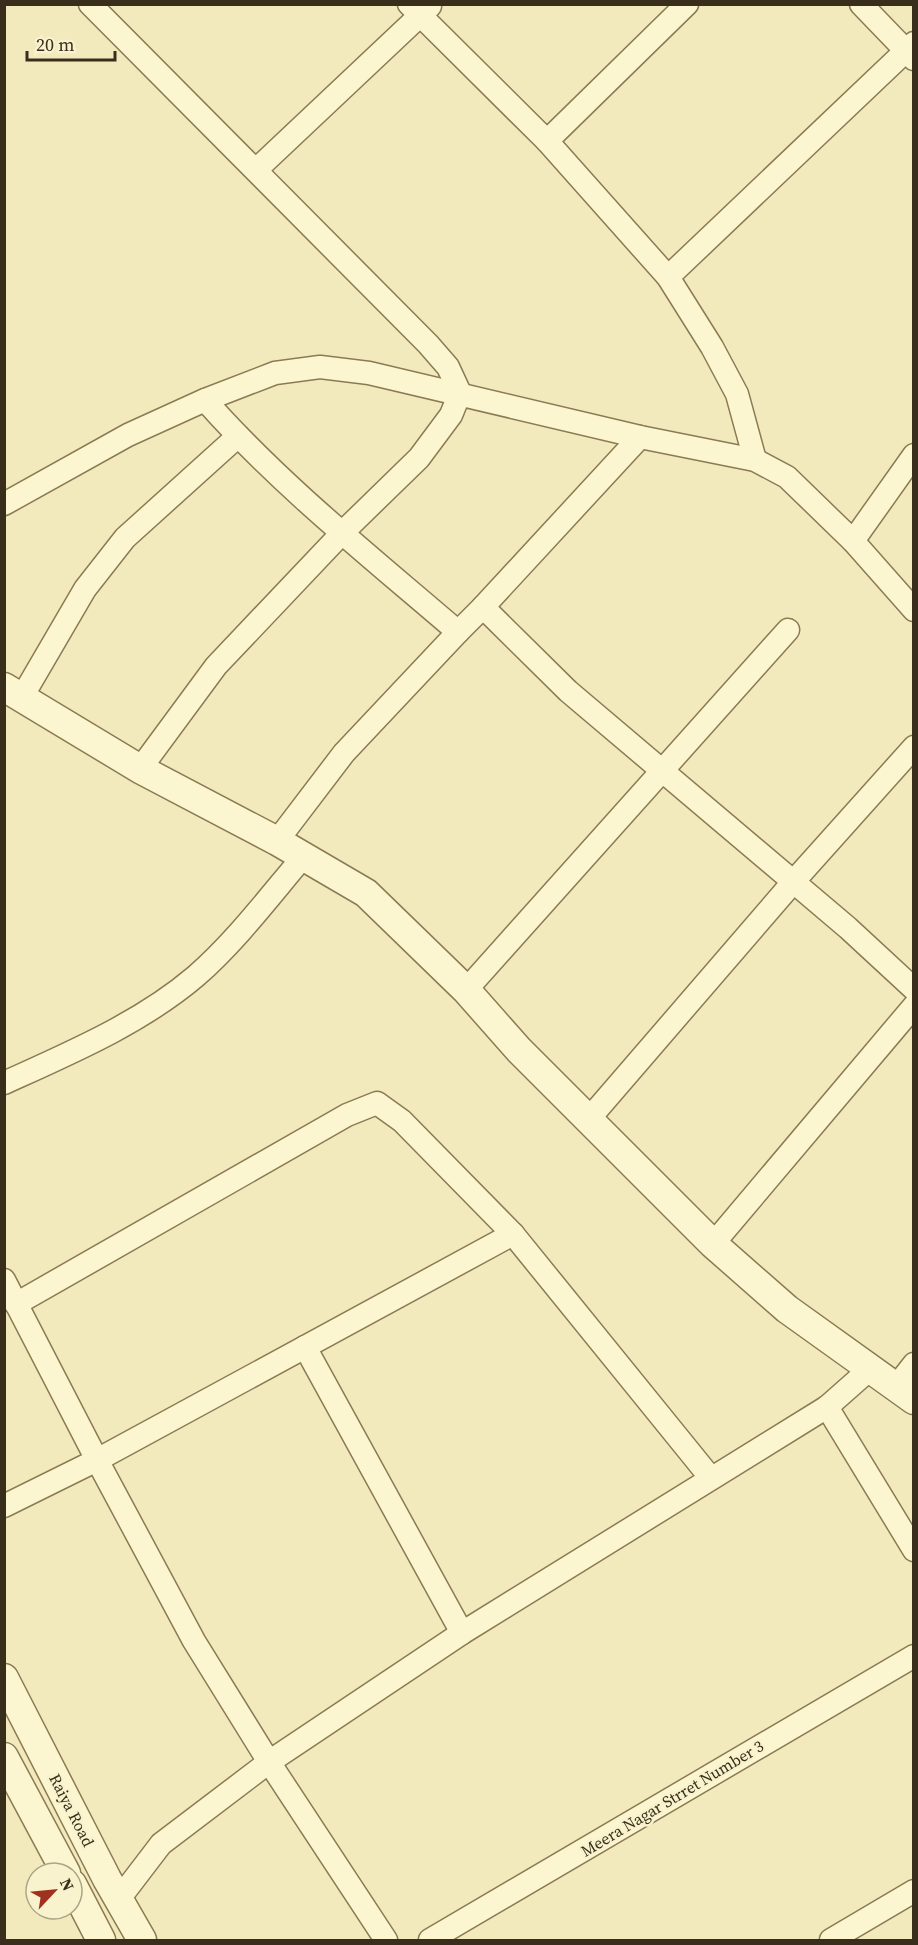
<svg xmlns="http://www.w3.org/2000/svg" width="918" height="1945" font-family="'Source Serif 4',serif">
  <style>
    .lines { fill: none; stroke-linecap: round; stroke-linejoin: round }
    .minor-casing { stroke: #8b7a54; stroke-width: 25 }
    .tertiary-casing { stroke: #8b7a54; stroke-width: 31 }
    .minor { stroke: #fcf6d0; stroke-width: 22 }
    .tertiary { stroke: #fcf6d0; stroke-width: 28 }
    .labels { text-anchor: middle; stroke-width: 5; stroke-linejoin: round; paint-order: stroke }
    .street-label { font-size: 16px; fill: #392e1b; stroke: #f8f3cd }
  </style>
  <rect width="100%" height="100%" fill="#f2eabd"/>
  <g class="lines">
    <g class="minor-casing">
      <g id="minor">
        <polyline points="90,4 428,344 448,367 460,393 451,415 419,458 343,532 216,666 140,769"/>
        <polyline points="409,4 547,141 668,277 712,347 737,394 755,460"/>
        <polyline points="861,4 914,59"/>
        <polyline points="547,141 687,4"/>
        <polyline points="256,170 430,6"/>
        <polyline points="668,277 914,43"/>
        <path d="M205 400C280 485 372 558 458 632L483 607 568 691 848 928 914 989"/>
        <polyline points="4,504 128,435 205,400 275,373 320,367 369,373 640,437 755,460 787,477 853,541 914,610"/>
        <polyline points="853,541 914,455"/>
        <polyline points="483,607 640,437"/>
        <polyline points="22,697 85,589 125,538 238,436"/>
        <polyline points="277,841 344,753 458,632"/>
        <polyline points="466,990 788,630"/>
        <path d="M4 1083C70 1053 141 1023 196 976 236 941 269 897 303 857"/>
        <polyline points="588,1120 794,881 914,747"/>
        <polyline points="713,1244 914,1006"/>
        <polyline points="4,1280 97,1460 194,1641 269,1762 386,1940"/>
        <polyline points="16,1304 347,1115 377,1103 402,1121 513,1234 710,1477"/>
        <polyline points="305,1347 462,1633"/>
        <polyline points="896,1387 914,1364"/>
        <polyline points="827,1407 914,1550"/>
        <polyline points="4,1506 97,1460 513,1234"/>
        <polyline points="119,1899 161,1844 269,1762 462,1633 827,1407 870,1369"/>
        <polyline points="430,1940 914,1656"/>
        <polyline points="831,1940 914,1891"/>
      </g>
    </g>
    <g class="tertiary-casing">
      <g id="tertiary">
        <polyline points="4,687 140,769 277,841 366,893 466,990 519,1050 713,1244 787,1309 914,1400"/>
        <polyline points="4,1678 107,1879 142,1940"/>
        <polyline points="4,1757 66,1873"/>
        <polyline points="72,1884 101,1940"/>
      </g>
    </g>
    <use href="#minor" class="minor"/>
    <use href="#tertiary" class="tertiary"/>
  </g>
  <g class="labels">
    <g class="street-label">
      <text transform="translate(672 1798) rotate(-31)" y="6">Meera Nagar Strret Number 3</text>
      <text transform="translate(72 1810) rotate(63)" y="6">Raiya Road</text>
    </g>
  </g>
  <rect width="918" height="1945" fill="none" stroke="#392e1b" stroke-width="12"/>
  <g transform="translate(54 1891) rotate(64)"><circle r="28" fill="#f8f3cd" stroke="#aca486" stroke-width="1.5"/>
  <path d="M0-4.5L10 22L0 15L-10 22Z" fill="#9f321f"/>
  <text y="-9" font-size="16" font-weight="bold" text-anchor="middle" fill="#392e1b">N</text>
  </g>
  <path d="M27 51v9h88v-9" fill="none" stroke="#392e1b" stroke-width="3"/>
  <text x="36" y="51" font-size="18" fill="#392e1b" stroke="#f8f3cd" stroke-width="4.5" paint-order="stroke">20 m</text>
</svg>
